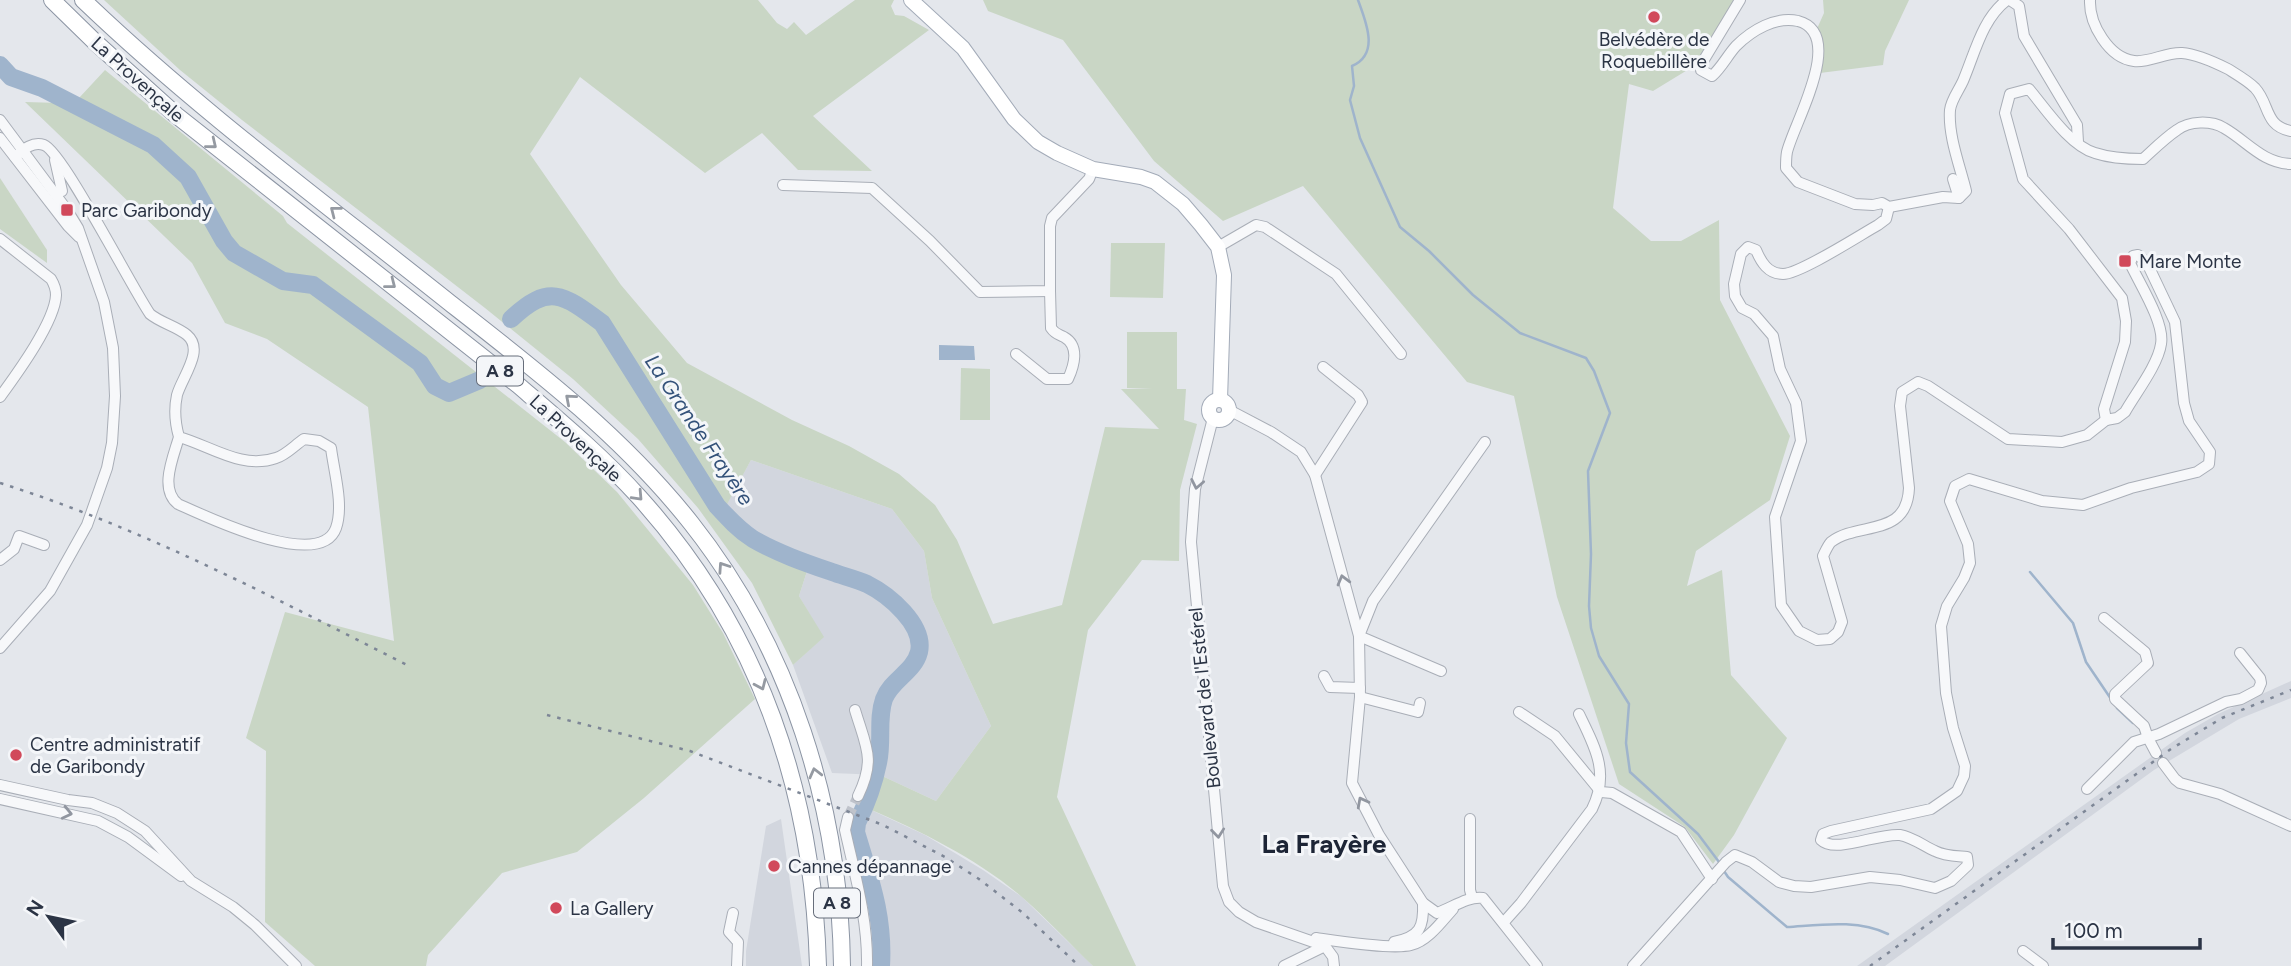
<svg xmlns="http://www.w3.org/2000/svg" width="2291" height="966" font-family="Figtree,sans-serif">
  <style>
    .built { fill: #d2d6de }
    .green { fill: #c9d6c5 }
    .water { fill: #9fb4cc }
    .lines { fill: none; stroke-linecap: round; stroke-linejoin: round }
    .stream { stroke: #9fb4cc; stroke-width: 2.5 }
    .river { stroke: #9fb4cc; stroke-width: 18 }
    .minor-tunnel { stroke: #bfc3cb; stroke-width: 10; stroke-dasharray: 10 5; stroke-linecap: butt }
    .minor-casing { stroke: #a9aeb7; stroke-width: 12 }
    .major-casing { stroke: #a3abb8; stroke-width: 16 }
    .highway-casing { stroke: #8b94a3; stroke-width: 18 }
    .minor { stroke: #f7f8fa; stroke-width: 10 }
    .major { stroke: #fff; stroke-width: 14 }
    .highway { stroke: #fff; stroke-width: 16 }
    .rail { stroke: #7d8696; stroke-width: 2.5; stroke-dasharray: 3.5 7; stroke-linecap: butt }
    .oneway { stroke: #959aa2 }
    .oneway2 { stroke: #9196a0 }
    .poi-dot { fill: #d1495b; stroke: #f4f6f9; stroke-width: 2.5 }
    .labels { text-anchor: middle; stroke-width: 6; stroke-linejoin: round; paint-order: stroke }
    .shield { fill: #f4f6f9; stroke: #676e7b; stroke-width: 2 }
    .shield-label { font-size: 18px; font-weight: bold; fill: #2b3445 }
    .poi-label { font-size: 19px; fill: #2b3445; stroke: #f4f6f9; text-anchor: start }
    .street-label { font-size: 19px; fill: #2b3445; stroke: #f4f6f9 }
    .water-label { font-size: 21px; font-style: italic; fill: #34527a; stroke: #f4f6f9 }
    .district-label { font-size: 26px; font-weight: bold; fill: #1d2536; stroke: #f4f6f9 }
  </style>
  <rect width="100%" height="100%" fill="#e4e7ec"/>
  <g class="built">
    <polygon points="751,460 892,509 924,551 932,598 991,726 936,801 880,775 832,773 793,665 823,637 799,596 808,568 742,529 725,507"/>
    <polygon points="2291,681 2291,698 2239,719 2154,770 1885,966 1857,966 2185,733 2218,714"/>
    <polygon points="869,809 925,835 983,870 1022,897 1093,966 874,966 876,943 858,854"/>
    <polygon points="781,819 802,966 746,966 746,951 766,826"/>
  </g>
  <g class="green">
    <path d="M104 0H758L777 23 787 29 794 22 806 35 855 0H894L891 6 895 15 904 16 929 30 813 116 872 171 798 170 762 133 705 173 580 77 530 154 621 285 687 363 792 420 849 446 899 474 935 505 957 540 993 624 1062 605 1105 427 1159 429 1121 389H1152L1127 388V332H1177V389H1186L1184 420 1197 424 1180 490 1179 561 1142 560 1088 630 1057 797 1136 966H1093C1070 944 1048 920 1023 898 981 861 921 831 869 809L880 775 936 801 991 726 932 598 924 551 892 509 751 460 725 508 742 529 808 568 799 596 824 637 793 665 752 583 698 508 638 439 573 379 485 308 242 120 180 70Z"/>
    <polygon points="983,0 1734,0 1694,66 1653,91 1629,84 1613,208 1651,241 1681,241 1719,220 1720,300 1790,436 1770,500 1696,551 1687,586 1722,570 1731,675 1787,738 1734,835 1713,864 1685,827 1619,784 1557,597 1514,396 1467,382 1303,186 1223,221 1154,161 1063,40 988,11"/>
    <polygon points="1823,0 1909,0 1885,51 1883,65 1820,73 1816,31 1824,13"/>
    <polygon points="105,70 283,216 287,223 565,442 617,492 693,585 723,633 755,699 644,798 577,852 502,873 428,955 426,966 315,966 265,922 266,751 246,738 285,612 394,641 368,407 267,339 225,323 192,263 25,102 60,103 79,98"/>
    <polygon points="0,178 47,250 47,263 0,229"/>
    <polygon points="1111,243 1165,243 1163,298 1110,297"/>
    <polygon points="961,368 990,369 990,420 960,420"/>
  </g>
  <polygon class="water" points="939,345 974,346 975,360 939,360"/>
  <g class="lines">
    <g class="stream">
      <path d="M1358 0C1366 22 1380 54 1352 66L1354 86 1350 100 1360 138 1400 227 1429 251 1473 295 1520 333 1586 358 1594 371 1610 413 1588 471 1591 554 1589 606 1591 628 1599 656 1629 704 1626 743 1630 772 1698 834 1719 862"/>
      <polyline points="2030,572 2073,623 2086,662 2111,699"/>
      <polyline points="2117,708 2133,723"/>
      <path d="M1724 871 1728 877 1787 927C1820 925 1857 919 1888 934"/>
    </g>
    <g class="river">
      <polyline points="0,65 11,77 42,88 153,145 188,177 224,241 234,253 283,281 313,285 420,363 435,386 449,393 480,380"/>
      <path d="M511 319C549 283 563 294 602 323L717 506C728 518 739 530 753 539 777 553 806 563 832 572 843 576 856 579 867 584 889 595 925 625 919 652 914 672 891 680 884 699 877 719 883 742 878 763 874 783 866 805 857 823L856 832C870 879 884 916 881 966"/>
    </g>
    <polyline class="minor-tunnel" points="848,817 858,796"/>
    <g class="minor-casing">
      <g id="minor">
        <path d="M1740 0 1702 63 1701 70 1712 76C1722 67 1727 56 1736 46 1752 30 1776 16 1798 21 1847 34 1793 125 1787 152 1786 157 1786 163 1786 168L1798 182 1855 204 1873 205 1882 203 1889 207 1943 197 1959 198 1966 191C1960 166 1948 136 1950 110 1951 100 1959 90 1963 81 1975 53 1982 19 2007 0"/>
        <polyline points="2010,0 2019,6 2024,36 2077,125 2078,142"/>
        <path d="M2090 0C2089 24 2109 58 2134 61 2149 63 2166 52 2182 53 2195 54 2216 63 2228 69 2236 74 2248 81 2255 88 2270 104 2264 126 2291 131"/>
        <polyline points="0,120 67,210 78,228 104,302 113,348 115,396 112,443 107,468 87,525 50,591 0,648"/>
        <polyline points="0,138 68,226 79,237"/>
        <path d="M15 157C23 150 32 141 44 145 62 151 132 288 150 314 161 323 176 326 187 335 205 350 182 377 177 395 174 409 175 423 179 437 211 446 242 470 276 458 286 455 295 445 304 439L319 441 331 448C334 472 344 505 336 528 320 572 205 516 178 504 159 489 173 458 179 437"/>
        <polyline points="55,160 62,191"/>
        <polyline points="1953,179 1959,198"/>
        <polyline points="783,185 872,188 930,241 980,292 1050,291 1050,226 1052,218 1089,179 1093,169"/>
        <path d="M1889 207 1886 219 1878 225C1860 235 1800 274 1783 274 1768 274 1761 262 1756 250L1748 247 1741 254 1734 284 1735 296 1742 308 1754 314 1773 336 1780 369 1796 403 1801 441 1775 517 1781 605 1799 631 1817 640 1830 639 1838 632 1842 622 1823 556C1825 552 1828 545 1831 542 1859 521 1907 538 1909 488L1900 406 1902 392 1918 382 1928 386 2008 439 2062 442 2087 435 2106 420"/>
        <path d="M0 239 51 279C54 284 56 288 56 295 55 322 16 375 0 397"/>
        <polyline points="1218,247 1256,225 1265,227 1336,274 1401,354"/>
        <path d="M1016 354 1047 379H1068C1074 366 1080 346 1064 337 1058 334 1055 334 1051 328L1050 291"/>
        <path d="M1229 410 1271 432 1301 452 1315 475 1359 636 1360 697 1352 783 1379 835 1423 903 1437 913C1452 908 1467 896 1483 898L1537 966"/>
        <polyline points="1213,418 1195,489 1191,542 1223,886 1229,902 1239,912 1256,922 1325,946 1333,957 1334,966"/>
        <polyline points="1315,475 1362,402 1358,395 1323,367"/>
        <polyline points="0,560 14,549 19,536 44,545"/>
        <polyline points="2104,618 2145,652 2148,663 2115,694 2115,699 2144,726 2148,738 2156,753"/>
        <polyline points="1441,671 1359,636 1373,601 1485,442"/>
        <polyline points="1324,676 1330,687 1360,688"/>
        <polyline points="1360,697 1418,712 1420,703"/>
        <path d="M855 710C866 747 876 759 858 796"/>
        <polyline points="1519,712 1555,736 1601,792 1612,793 1681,832 1712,879"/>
        <polyline points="2163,763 2175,779 2180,783 2220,794 2291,826"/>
        <polyline points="0,785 68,800 92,803 117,813 145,831 191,881 233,907 255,925 296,966"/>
        <polyline points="2087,789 2134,742 2159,734 2226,702 2241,699 2258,690 2261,683 2260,678 2240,653"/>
        <polyline points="0,799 98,821 128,837 181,876"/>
        <path d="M848 817 845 830C855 875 868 920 867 966"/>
        <polyline points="1470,819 1470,890 1472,897"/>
        <polyline points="733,913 729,932 738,942 737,966"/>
        <path d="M1504 922 1521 903 1592 809C1610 773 1595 747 1579 714"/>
        <path d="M1316 938C1337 941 1393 950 1411 945 1428 941 1442 921 1453 909"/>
        <path d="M1394 942C1420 937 1424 927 1423 903"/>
        <polyline points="2023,951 2043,966"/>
        <polyline points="1284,966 1325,946"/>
        <path d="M1633 966 1726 862 1735 855 1752 862 1779 882 1794 886 1811 887 1870 877 1900 880 1935 888 1951 881 1968 865 1967 857C1956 856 1944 856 1935 851 1924 846 1912 837 1900 835 1878 833 1835 854 1821 840L1823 834 1831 831 1931 809 1957 791 1964 776 1965 766 1953 728 1946 693 1941 626 1947 606 1964 578 1970 563 1968 544 1950 501 1955 486 1969 479 2042 501 2083 505 2131 488 2197 472 2209 464 2210 452 2189 421 2184 403 2175 322 2147 263 2138 255 2133 256 2130 263C2139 283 2165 323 2161 344 2158 365 2135 394 2125 412L2117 418 2106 420 2104 409 2125 342 2126 321 2122 298 2069 229 2023 179 2005 113 2010 94 2029 89C2045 108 2070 146 2095 153 2110 158 2127 159 2143 159 2154 149 2165 138 2177 130 2189 121 2211 120 2224 128 2247 141 2262 163 2291 164"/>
      </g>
    </g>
    <g class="major-casing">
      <g id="major">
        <polyline points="911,0 963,48 1014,119 1038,142 1057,153 1093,169 1141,177 1155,182 1183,204 1201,225 1218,247 1224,275 1220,400"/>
        <circle cx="1219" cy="410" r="10"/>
      </g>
    </g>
    <g class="highway-casing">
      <g id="highway">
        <path d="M52 0 94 41 176 115 518 385C560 421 602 456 639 497 759 630 813 788 818 966"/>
        <path d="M83 0C198 110 326 204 450 303 536 370 623 437 691 523 790 648 840 807 842 966"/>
      </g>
    </g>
    <use href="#minor" class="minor"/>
    <use href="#major" class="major"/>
    <use href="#highway" class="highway"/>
    <g class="rail">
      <path d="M0 483C143 528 276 599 409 666"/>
      <polyline points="547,715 690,751 883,825 945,857 979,879 1023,913 1079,966"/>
      <polyline points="1870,966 2171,749 2222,718 2291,690"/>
    </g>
  </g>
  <defs><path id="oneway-chevron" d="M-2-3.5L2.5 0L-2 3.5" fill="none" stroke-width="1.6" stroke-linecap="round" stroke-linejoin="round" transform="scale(1.75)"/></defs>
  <g class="oneway">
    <use href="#oneway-chevron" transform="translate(212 144) rotate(39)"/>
    <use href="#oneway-chevron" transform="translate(335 211) rotate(-142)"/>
    <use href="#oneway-chevron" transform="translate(391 284) rotate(38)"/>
    <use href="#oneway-chevron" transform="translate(570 399) rotate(-139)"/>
    <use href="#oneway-chevron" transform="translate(638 496) rotate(47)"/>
    <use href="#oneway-chevron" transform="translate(723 567) rotate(-124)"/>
    <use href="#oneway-chevron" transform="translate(761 685) rotate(66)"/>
    <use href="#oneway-chevron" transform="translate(815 773) rotate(-104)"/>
  </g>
  <g class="oneway2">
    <use href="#oneway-chevron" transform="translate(1197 484) rotate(101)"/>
    <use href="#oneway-chevron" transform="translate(1343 580) rotate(-105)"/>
    <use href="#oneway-chevron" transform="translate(1362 802) rotate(-118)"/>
    <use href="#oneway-chevron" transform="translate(67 813) rotate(13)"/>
    <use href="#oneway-chevron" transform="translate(1218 833) rotate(84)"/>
  </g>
  <g class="poi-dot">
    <circle cx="1654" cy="17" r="7"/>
    <rect x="60" y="203" width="14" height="14" rx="3.5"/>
    <rect x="2118" y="254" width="14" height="14" rx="3.5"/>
    <circle cx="16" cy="755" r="7"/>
    <circle cx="774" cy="866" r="7"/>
    <circle cx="556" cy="908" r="7"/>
  </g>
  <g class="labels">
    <g class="shield">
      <rect x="477" y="356.5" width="46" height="29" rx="5"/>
      <rect x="814" y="888.5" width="46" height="29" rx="5"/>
    </g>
    <g class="shield-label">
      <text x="500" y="377">A 8</text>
      <text x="837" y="909">A 8</text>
    </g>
    <g class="poi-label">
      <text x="1654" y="46" text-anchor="middle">Belvédère de<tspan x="1654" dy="22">Roquebillère</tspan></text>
      <text x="81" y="217">Parc Garibondy</text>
      <text x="2139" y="268">Mare Monte</text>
      <text x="30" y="751">Centre administratif<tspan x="30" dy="22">de Garibondy</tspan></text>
      <text x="788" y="873">Cannes dépannage</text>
      <text x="570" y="915">La Gallery</text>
    </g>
    <g class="street-label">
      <text transform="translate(138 79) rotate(42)" y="7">La Provençale</text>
      <text transform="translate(576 438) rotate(43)" y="7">La Provençale</text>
      <text transform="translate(1204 698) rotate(-96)" y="7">Boulevard de l'Estérel</text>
    </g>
    <g class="water-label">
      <text transform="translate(699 430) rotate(56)" y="7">La Grande Frayère</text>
    </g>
    <g class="district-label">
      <text x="1324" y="853">La Frayère</text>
    </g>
  </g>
  <g transform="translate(49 917) rotate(303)" stroke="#f4f6f9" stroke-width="5" paint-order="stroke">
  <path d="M0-5L12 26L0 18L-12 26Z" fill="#2b3445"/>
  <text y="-10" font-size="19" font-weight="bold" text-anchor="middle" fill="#2b3445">N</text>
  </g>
  <path d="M2053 938v10h147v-10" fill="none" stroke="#2b3445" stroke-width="3.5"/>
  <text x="2064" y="938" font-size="21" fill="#2b3445" stroke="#f4f6f9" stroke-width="5" paint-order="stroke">100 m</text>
</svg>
